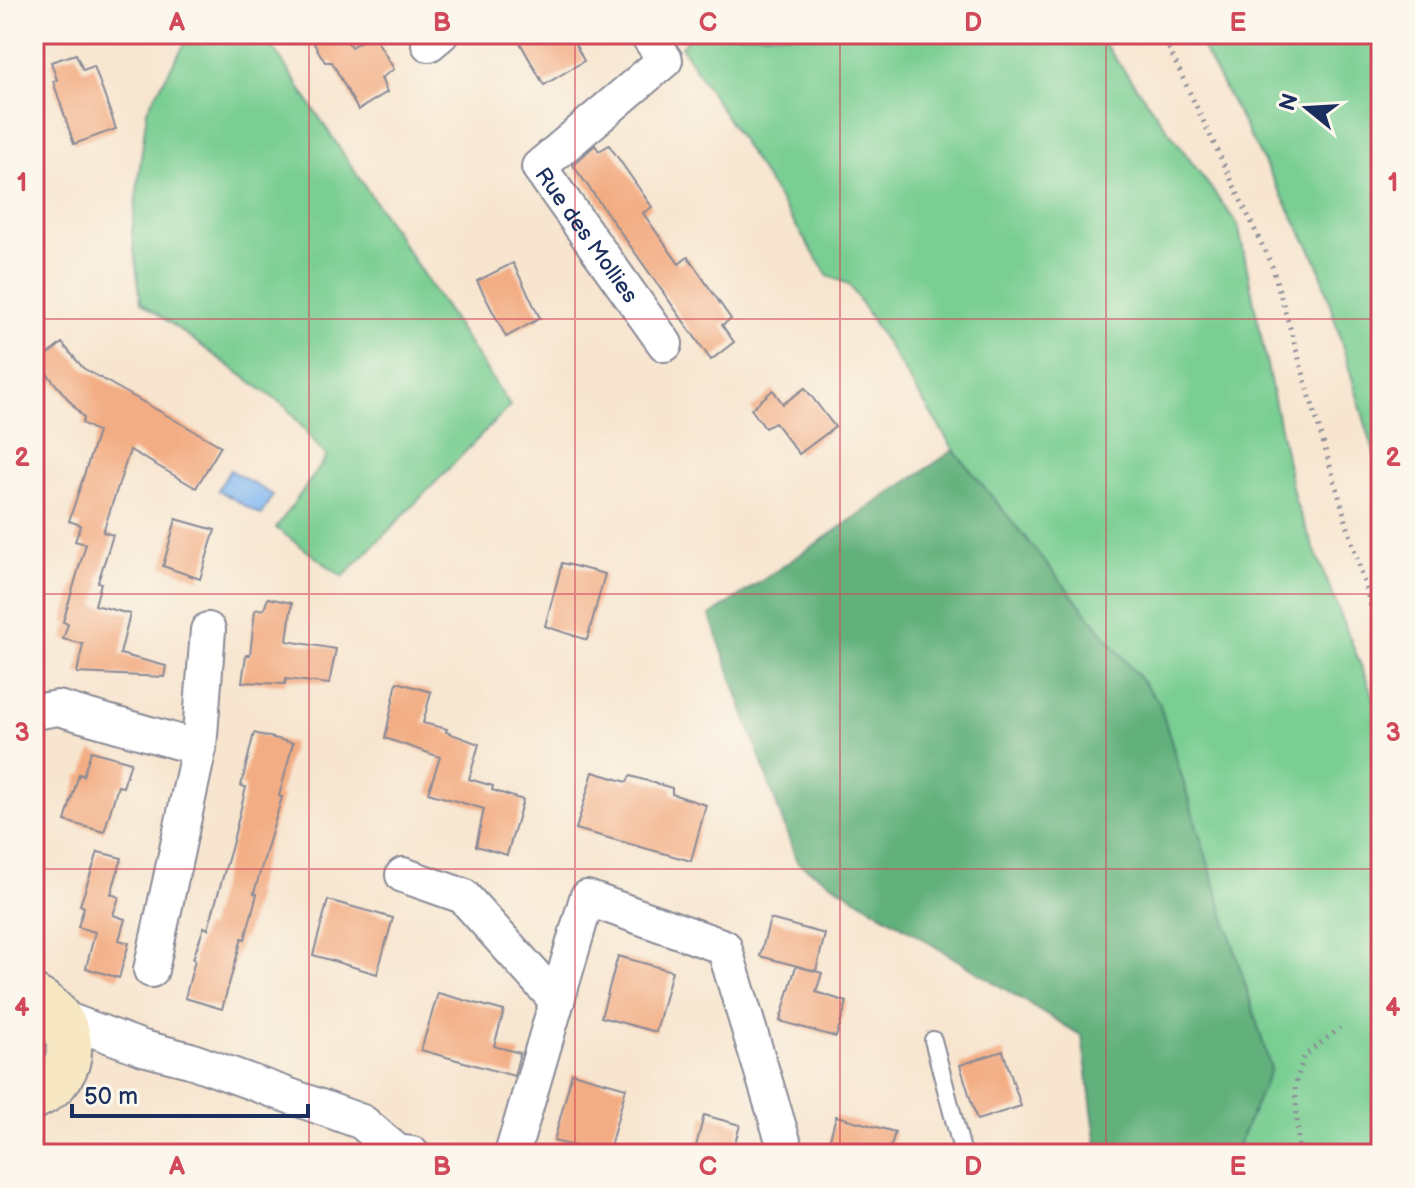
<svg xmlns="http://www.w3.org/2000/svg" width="1415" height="1188" font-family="'Balsamiq Sans',sans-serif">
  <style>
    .green { fill: #79ce92; stroke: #4a7e78; stroke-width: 2 }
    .forest { fill: #62b17c; stroke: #3e706d; stroke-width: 2 }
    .water { fill: #81b7f0; stroke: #4e73a7; stroke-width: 2 }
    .building { fill: #f3ad84 }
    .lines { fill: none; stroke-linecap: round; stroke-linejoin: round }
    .service-casing { stroke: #898a96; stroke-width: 20 }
    .minor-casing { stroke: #898a96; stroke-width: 38 }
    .secondary-casing { stroke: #898a96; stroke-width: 48 }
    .path { stroke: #898a96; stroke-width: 5; stroke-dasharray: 2 6; stroke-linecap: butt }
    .service { stroke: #fff; stroke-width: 16 }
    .minor { stroke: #fff; stroke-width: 34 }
    .secondary { stroke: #f7e8c3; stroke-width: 44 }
    .grid { fill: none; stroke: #d1495b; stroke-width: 2; stroke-opacity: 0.55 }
    .labels { text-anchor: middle; stroke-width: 6; stroke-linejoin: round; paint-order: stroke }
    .street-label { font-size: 22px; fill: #1b2f5e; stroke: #fbf7ec }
    .neatline { fill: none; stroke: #d1495b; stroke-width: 3 }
    .grid-label { font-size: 26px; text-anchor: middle; font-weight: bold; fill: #d1495b }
  </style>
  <rect width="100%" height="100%" fill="#fbf7ec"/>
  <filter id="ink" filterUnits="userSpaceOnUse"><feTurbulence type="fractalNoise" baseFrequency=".0125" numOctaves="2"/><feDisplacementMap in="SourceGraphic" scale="16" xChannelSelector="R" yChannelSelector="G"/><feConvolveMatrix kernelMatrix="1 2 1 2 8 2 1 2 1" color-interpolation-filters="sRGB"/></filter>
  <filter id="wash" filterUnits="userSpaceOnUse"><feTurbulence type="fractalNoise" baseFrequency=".006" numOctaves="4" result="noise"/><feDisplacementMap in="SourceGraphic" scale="32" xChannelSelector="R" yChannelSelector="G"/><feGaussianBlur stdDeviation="1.8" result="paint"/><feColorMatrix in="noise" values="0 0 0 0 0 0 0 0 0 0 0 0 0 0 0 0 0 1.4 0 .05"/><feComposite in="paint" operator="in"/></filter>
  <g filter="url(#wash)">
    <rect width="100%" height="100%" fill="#f7e5cf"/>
    <g class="green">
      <polygon points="190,34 264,34 510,406 343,577 276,528 327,457 286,407 141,302 132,233 147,110"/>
      <polygon points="692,34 1097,34 1238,225 1295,501 1381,716 1381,1154 1238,1154 954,450 849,284 828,276 681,46"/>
      <polygon points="1195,34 1381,34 1381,476 1318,263"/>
    </g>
    <polygon class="forest" points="954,450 1159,702 1271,1069 1237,1148 1238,1154 1098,1154 1082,1036 797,862 710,616"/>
    <polygon class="water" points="230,470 273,495 261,515 218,490"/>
    <g id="blocks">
      <g class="building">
        <polygon points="308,34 343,34 351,47 373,34 394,69 381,78 387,92 358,110 332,62 325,62"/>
        <polygon points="515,34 570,34 584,61 544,85"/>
        <polygon points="76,54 83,70 94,66 116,129 74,144 53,81 57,80 51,62"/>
        <polygon points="595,145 599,151 609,145 652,207 643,213 679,264 688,257 731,319 722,325 734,342 711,360 573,165"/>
        <polygon points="513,263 540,318 506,337 477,281"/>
        <polygon points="62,343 83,368 221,446 196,488 130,450 103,532 113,535 98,582 101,583 95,605 130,614 120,654 166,666 164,677 77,673 83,644 63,639 68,624 63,622 86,544 75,541 81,525 69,521 98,432 82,423 84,418 38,363"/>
        <polygon points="805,388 835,427 799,454 775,423 765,428 751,409 773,390 783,404"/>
        <polygon points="176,519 215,530 200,579 163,566"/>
        <polygon points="562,563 605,574 587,640 545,626"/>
        <polygon points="268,598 292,603 287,641 336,649 329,684 286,679 285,684 242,682 246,655 250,655 255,610 264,609"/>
        <polygon points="397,682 431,692 423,723 447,729 446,732 479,744 469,779 493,786 492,790 523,800 507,855 476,846 484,809 428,793 440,757 385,738"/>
        <polygon points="254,733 293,743 279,796 282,797 254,893 257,894 245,939 242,938 222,1009 185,998 195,960 193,959 204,927 208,929 232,845 246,787 241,786"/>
        <polygon points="91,751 131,762 123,787 118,786 104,832 65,821 79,774 83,776"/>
        <polygon points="593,772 627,782 630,776 672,788 672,794 706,805 691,861 576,829"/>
        <polygon points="98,852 122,858 111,894 119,897 113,915 125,919 119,940 129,943 119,978 86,968 95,932 78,927 84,907 80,905"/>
        <polygon points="328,900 393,918 377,974 313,955"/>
        <polygon points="770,919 825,934 816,971 760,956"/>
        <polygon points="618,956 672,971 656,1032 601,1017"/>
        <polygon points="796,966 822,973 816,992 847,1002 836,1037 780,1021"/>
        <polygon points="438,993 504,1011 494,1046 520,1053 514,1076 421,1050"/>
        <polygon points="1003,1051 1021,1106 977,1120 960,1065"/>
        <polygon points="572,1073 626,1088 608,1154 554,1141"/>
        <polygon points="704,1115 740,1125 732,1154 694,1154"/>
        <polygon points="836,1116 895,1132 889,1154 841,1154 827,1150"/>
      </g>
    </g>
  </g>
  <g filter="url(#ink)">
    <use href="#blocks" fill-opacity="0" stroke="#898a96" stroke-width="2"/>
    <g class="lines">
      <g class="service-casing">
        <polyline id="service" points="933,1040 963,1154"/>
      </g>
      <g class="minor-casing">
        <g id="minor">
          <path id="s1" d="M647 34 665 60 539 167 665 344"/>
          <polyline points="429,44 441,34"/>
          <polyline points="34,712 58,708 199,748"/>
          <polyline points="403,875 463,896 557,1001"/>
          <polyline points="151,970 199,748 208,630"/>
          <polyline points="59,1017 143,1048 190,1060 362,1122 397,1152 412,1154"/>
          <polyline points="512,1154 587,898 724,947 787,1154"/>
        </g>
      </g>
      <g class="secondary-casing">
        <path id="secondary" d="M34 998C80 1021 82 1075 34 1097"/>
      </g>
      <g class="path">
        <polyline points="1162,34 1272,266 1381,641"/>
        <polyline points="1299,1154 1295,1086 1304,1056 1340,1028"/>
      </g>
      <use href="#service" class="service"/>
      <use href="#minor" class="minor"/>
      <use href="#secondary" class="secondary"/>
    </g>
  </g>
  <path class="grid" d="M309 34V1154M575 34V1154M840 34V1154M1106 34V1154M34 319H1381M34 594H1381M34 869H1381"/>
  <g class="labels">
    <g class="street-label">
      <text dy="8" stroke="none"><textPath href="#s1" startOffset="280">Rue des Mollies</textPath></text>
    </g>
  </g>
  <rect width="1415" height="1188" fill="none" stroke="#fbf7ec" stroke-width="88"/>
  <g transform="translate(1307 108) rotate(288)" stroke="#fbf7ec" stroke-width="6" paint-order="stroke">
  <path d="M0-6L14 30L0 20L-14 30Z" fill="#1b2f5e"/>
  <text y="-12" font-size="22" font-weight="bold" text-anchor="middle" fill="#1b2f5e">N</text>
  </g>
  <path d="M72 1104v12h236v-12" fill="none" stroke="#1b2f5e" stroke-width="4"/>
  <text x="84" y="1104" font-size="24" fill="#1b2f5e" stroke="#fbf7ec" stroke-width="6" paint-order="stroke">50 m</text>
  <rect x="44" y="44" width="1327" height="1100" class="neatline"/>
  <g class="grid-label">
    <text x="177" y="31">A</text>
    <text x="442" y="31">B</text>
    <text x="708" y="31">C</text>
    <text x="973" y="31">D</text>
    <text x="1238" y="31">E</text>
    <text x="22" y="191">1</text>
    <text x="1393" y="191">1</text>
    <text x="22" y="466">2</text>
    <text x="1393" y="466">2</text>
    <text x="22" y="741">3</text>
    <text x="1393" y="741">3</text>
    <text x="22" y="1016">4</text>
    <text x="1393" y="1016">4</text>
    <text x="177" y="1175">A</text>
    <text x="442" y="1175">B</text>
    <text x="708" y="1175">C</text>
    <text x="973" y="1175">D</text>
    <text x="1238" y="1175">E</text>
  </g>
</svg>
